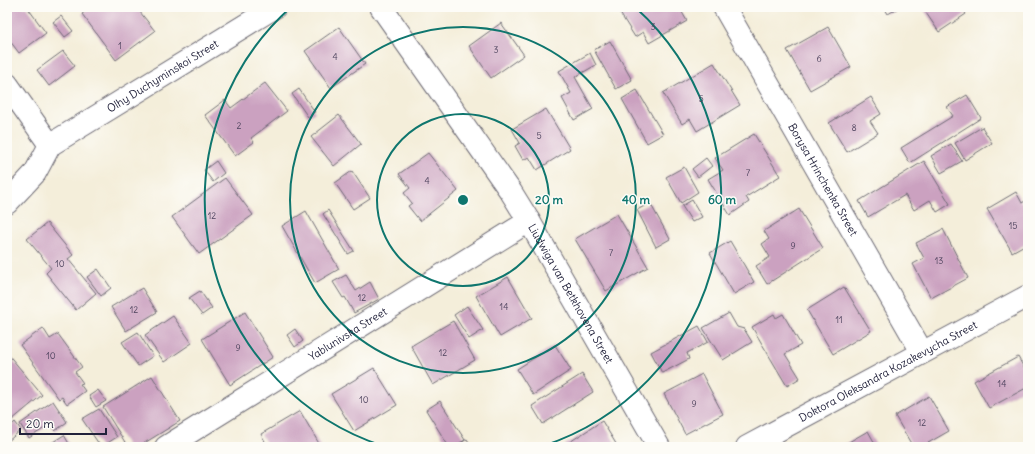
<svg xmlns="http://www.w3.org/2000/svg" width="1035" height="454" font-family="Delius,sans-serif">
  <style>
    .building { fill: #cba1c0 }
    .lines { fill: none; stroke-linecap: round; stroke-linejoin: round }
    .minor-casing { stroke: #6c6973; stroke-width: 24 }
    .minor { stroke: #fff; stroke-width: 22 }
    .ring { fill: none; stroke: #0f766e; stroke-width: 2 }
    .labels { text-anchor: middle; stroke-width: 3; stroke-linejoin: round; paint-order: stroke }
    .number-label { font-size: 9px; fill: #4c425c }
    .street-label { font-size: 11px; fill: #22223b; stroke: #fdfcf7 }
    .centre { fill: #0f766e; stroke: #fdfcf7; stroke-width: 2 }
    .ring-label { font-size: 12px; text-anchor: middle; font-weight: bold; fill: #0f766e; stroke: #fdfcf7; stroke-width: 3; stroke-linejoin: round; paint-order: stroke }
  </style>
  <rect width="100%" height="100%" fill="#fdfcf7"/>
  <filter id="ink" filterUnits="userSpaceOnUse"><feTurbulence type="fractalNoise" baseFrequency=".025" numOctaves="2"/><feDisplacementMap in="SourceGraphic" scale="8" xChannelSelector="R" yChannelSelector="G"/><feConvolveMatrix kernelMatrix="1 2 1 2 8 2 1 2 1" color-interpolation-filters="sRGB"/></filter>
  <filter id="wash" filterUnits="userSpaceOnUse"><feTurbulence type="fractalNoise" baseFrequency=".012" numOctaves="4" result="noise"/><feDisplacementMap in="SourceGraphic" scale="16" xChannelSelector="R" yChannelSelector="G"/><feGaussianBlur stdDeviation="0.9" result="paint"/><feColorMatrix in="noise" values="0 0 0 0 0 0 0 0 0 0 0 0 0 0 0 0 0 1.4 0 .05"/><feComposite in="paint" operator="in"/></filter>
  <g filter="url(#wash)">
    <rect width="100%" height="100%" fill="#f4eeda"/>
    <g id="blocks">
      <g class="building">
        <polygon points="7,7 27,7 46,33 19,53 7,37"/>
        <polygon points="91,7 136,7 155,31 116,60 82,14"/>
        <polygon points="624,7 679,7 687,21 649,43 643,32 635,37 618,10"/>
        <polygon points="884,7 900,7 888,14"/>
        <polygon points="922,7 961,7 966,14 939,32"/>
        <polygon points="61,16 73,31 65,37 53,22"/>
        <polygon points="501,23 524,55 491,78 469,46"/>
        <polygon points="339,27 365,64 331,88 305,51"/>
        <polygon points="828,27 851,67 810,90 787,50"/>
        <polygon points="610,41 632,80 616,89 594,50"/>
        <polygon points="63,51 75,66 49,86 37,70"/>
        <polygon points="590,53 596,65 575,77 593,109 574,120 562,98 571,93 559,71"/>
        <polygon points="714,63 740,105 697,131 690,119 682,124 663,93"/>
        <polygon points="265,83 287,111 251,138 254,142 235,156 205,115 225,100 231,108"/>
        <polygon points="299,89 315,112 308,117 292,94"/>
        <polygon points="637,90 663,134 647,143 622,99"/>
        <polygon points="967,95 981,118 910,163 901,148 953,116 947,107"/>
        <polygon points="871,97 881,114 870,121 878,133 847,152 829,123"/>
        <polygon points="546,109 570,149 537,170 529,157 523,160 515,146 520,143 512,129"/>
        <polygon points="339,115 361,144 334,166 311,137"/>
        <polygon points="982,127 992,143 965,160 955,143"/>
        <polygon points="754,134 780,176 746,197 749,202 730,215 708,179 723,170 715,158"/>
        <polygon points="951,144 962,161 941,173 931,156"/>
        <polygon points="428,153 458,191 420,221 408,206 412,203 404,193 410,188 399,174"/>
        <polygon points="706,158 712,166 698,177 692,169"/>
        <polygon points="216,161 224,173 213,182 204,170"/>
        <polygon points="924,161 950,204 937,212 930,200 914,210 905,195 868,217 859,201"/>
        <polygon points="684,167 698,192 681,203 666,177"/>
        <polygon points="352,171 370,198 353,209 335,183"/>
        <polygon points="225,178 253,215 199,254 172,217"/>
        <polygon points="1016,192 1022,203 1028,199 1028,243 1012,252 987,209"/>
        <polygon points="692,200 702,217 692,222 682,206"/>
        <polygon points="650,203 670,239 656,247 637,210"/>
        <polygon points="799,209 823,248 767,284 756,266 770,257 762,244 769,239 764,231"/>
        <polygon points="328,210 354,251 348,254 323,214"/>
        <polygon points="306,211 339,269 315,283 282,226"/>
        <polygon points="617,214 648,267 606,291 575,239"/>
        <polygon points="47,223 73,255 68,259 96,293 76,310 46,273 51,268 27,239"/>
        <polygon points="943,229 968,278 931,298 913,264 924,258 916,243"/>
        <polygon points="730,241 754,282 734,294 710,253"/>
        <polygon points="98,269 111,288 101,296 87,277"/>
        <polygon points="346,275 356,291 370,282 379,299 354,313 345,297 343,298 333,282"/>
        <polygon points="508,277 532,318 500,337 476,296"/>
        <polygon points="844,287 871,331 833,354 807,310"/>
        <polygon points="142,288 157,312 126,331 111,307"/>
        <polygon points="200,291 212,308 202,315 189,298"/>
        <polygon points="467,306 483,330 469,339 454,315"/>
        <polygon points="245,312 273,357 230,385 202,339"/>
        <polygon points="729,313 737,327 744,329 752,342 723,360 703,328"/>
        <polygon points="774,314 776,318 783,314 801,345 785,354 800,378 787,386 752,327"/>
        <polygon points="173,316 192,343 164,362 145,335"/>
        <polygon points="453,321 475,360 433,385 411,346"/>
        <polygon points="699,326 708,342 687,353 689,359 662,373 651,352"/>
        <polygon points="43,328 50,339 58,334 82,367 75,372 83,383 80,384 85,391 67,404 62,397 59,399 20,345"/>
        <polygon points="295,329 303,341 295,347 287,335"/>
        <polygon points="138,332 153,356 138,366 122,342"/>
        <polygon points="555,345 571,370 533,395 517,369"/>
        <polygon points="7,353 42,395 12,420 7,414"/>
        <polygon points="1018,357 1028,375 1028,387 989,408 974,381"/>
        <polygon points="374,368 397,405 354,431 331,394"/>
        <polygon points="582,374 593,392 543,424 532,406"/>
        <polygon points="702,374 723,414 685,434 664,394"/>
        <polygon points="152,376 180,421 138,447 128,447 103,407"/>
        <polygon points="98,390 106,401 96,407 89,396"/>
        <polygon points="929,396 949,431 921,447 913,447 895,416"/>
        <polygon points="53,401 67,422 55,431 51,424 29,438 20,424"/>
        <polygon points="440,401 465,440 453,447 449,447 426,410"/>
        <polygon points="99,409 117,437 101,447 82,419"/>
        <polygon points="300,411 321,447 268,447 261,434"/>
        <polygon points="602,421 618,447 566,447 565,445"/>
        <polygon points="15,422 21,430 7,442 7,429"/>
        <polygon points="868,431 877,447 840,447"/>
        <polygon points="64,435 71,447 45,447"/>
        <polygon points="467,439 472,447 455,447"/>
      </g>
    </g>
  </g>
  <g filter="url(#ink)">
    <use href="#blocks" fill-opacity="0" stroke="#6c6973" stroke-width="1"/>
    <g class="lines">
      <g class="minor-casing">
        <g id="minor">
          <path id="s1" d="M381 7 511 192 529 221 659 447"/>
          <path id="s2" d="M724 7 922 352"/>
          <polyline points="7,84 50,145 35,173 7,203"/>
          <path id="s3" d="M50 145 275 7"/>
          <path id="s4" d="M166 447 529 221"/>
          <path id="s5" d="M747 447 1028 296"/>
        </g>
      </g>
      <use href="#minor" class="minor"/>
    </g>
  </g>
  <g class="ring">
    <circle cx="463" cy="200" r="86"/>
    <circle cx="463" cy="200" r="173"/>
    <path d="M383 446A259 259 0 0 1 290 8M636 8A259 259 0 0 1 543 446"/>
  </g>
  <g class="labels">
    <g class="number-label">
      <text x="653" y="30">3</text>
      <text x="120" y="49">1</text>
      <text x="496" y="53">3</text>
      <text x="335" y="60">4</text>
      <text x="819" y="62">6</text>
      <text x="701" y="102">5</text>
      <text x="239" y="129">2</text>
      <text x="854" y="131">8</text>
      <text x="539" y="139">5</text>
      <text x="748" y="176">7</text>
      <text x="427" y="184">4</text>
      <text x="212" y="219">12</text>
      <text x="1013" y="229">15</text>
      <text x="793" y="249">9</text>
      <text x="611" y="256">7</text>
      <text x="939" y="264">13</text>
      <text x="60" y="267">10</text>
      <text x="362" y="301">12</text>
      <text x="504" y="310">14</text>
      <text x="134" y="313">12</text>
      <text x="839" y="323">11</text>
      <text x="238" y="351">9</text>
      <text x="443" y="356">12</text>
      <text x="51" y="359">10</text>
      <text x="1002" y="387">14</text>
      <text x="364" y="403">10</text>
      <text x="694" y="407">9</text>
      <text x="922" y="426">12</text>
    </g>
    <g class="street-label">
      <text dy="4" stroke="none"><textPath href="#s3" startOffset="132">Olhy Duchyminskoi Street</textPath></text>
      <text dy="4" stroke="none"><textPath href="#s2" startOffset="199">Borysa Hrinchenka Street</textPath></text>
      <text dy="4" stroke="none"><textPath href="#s1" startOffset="344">Liudwiga van Betkhovena Street</textPath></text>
      <text dy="4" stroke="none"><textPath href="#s4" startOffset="214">Yablunivska Street</textPath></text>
      <text dy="4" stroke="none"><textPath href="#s5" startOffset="160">Doktora Oleksandra Kozakevycha Street</textPath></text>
    </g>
  </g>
  <circle cx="463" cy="200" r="6" class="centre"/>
  <g class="ring-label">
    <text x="549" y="204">20 m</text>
    <text x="636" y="204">40 m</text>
    <text x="722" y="204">60 m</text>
  </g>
  <rect width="1035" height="454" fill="none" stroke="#fdfcf7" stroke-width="24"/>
  <path d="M20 428v6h86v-6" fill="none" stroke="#22223b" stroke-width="2"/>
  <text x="26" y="428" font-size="12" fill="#22223b" stroke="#fdfcf7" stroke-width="3" paint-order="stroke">20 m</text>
</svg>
